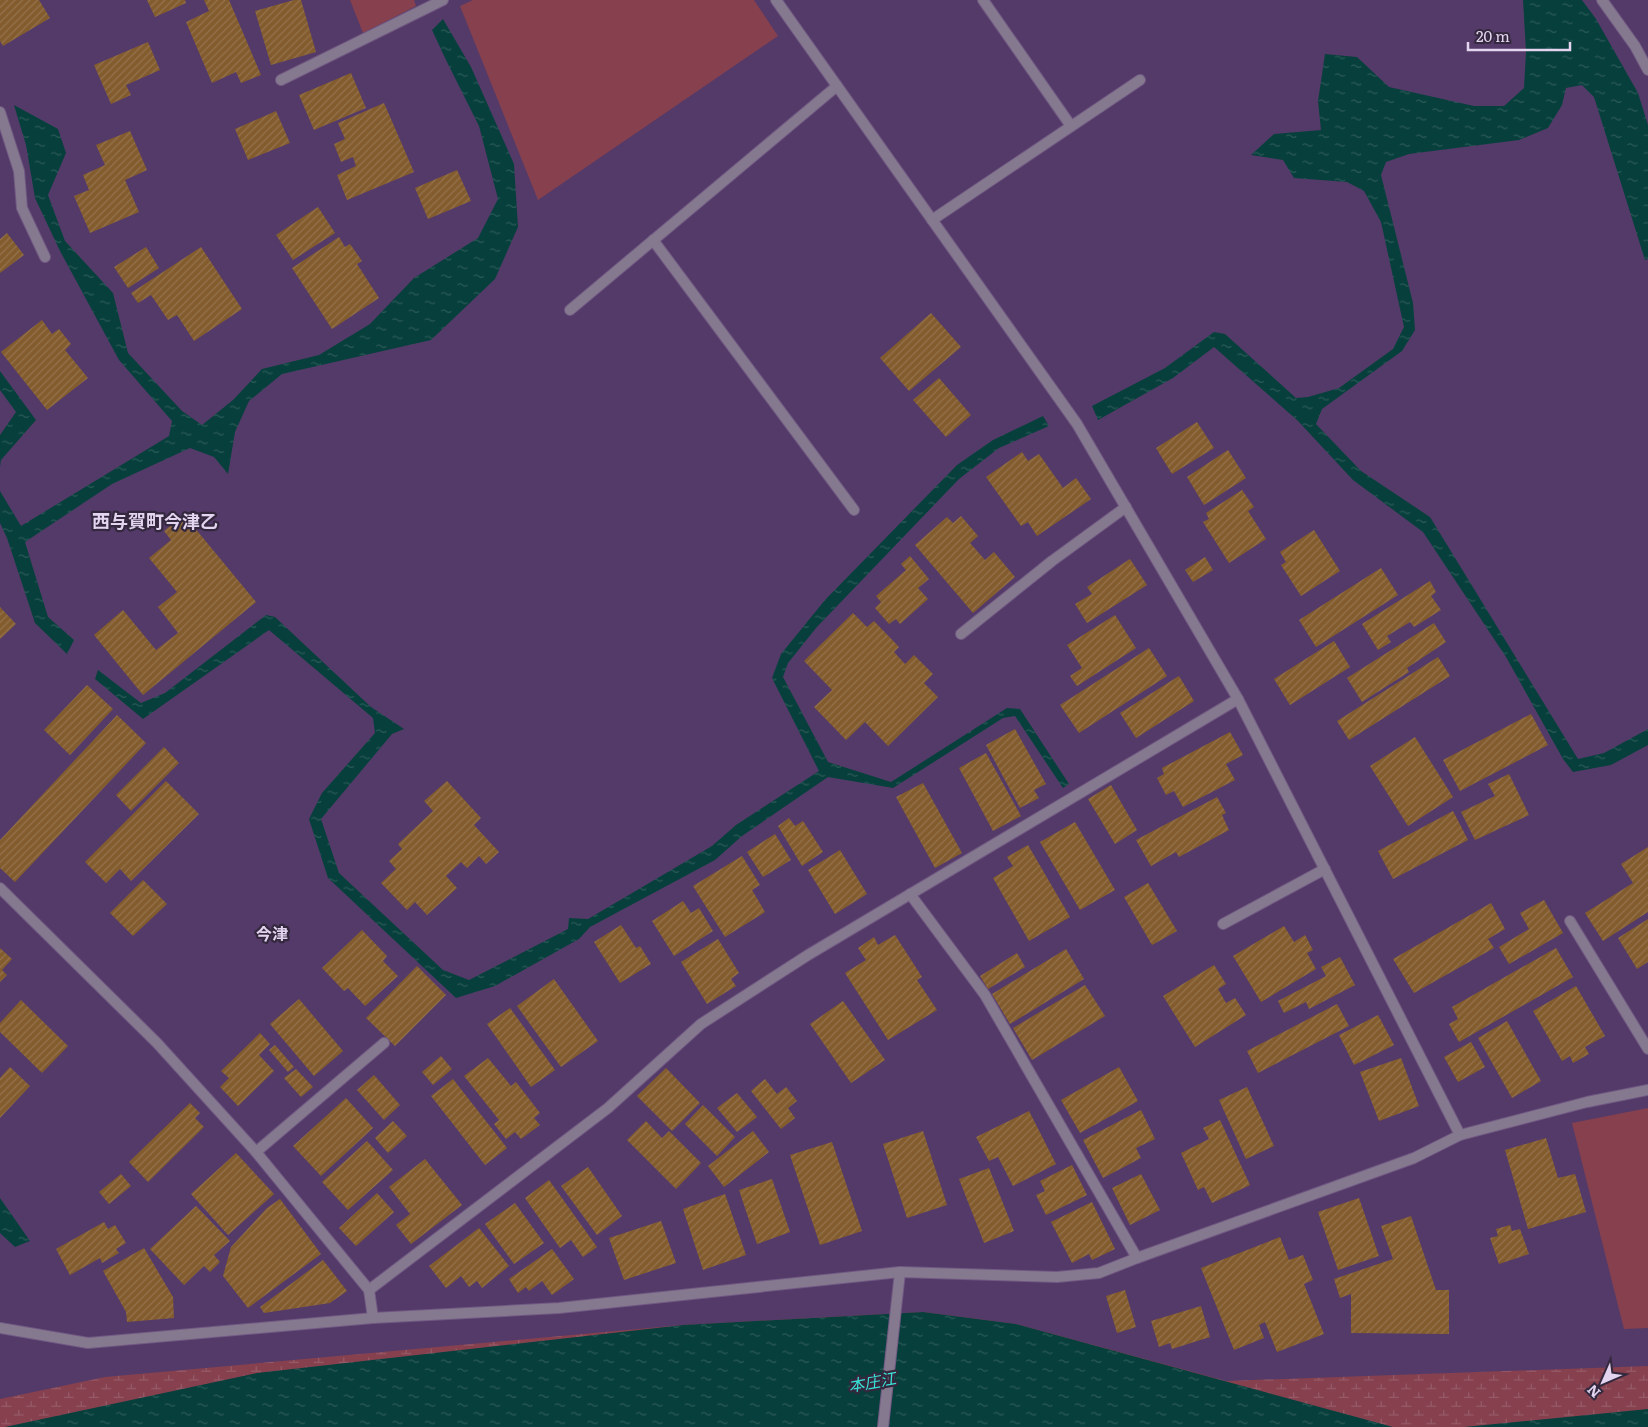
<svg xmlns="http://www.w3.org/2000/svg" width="1648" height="1427" font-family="Literata,'Noto Sans JP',serif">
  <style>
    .green { fill: #86404e }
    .wetland { fill: url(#wetland-marsh) }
    .water { fill: url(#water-ripples) }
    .building { fill: url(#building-hatch) }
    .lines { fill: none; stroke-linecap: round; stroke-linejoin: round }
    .lane-casing { stroke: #715983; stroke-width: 12 }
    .street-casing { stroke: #715983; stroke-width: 12 }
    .lane { stroke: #85798f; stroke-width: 10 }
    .street { stroke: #85798f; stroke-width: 10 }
    .labels { text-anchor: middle; stroke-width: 4.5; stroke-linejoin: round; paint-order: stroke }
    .neighbourhood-label { font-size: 16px; font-weight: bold; fill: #e3d4f0; stroke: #33283d }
    .water-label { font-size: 16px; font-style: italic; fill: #39e3d8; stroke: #33283d }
    .quarter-label { font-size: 18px; font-weight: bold; fill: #e3d4f0; stroke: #33283d }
  </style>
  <defs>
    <pattern id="wetland-marsh" width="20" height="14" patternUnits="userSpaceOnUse" patternTransform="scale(1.25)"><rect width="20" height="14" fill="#86404e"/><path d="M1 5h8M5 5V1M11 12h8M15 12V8" fill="none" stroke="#975b68"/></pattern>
    <pattern id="water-ripples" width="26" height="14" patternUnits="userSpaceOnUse" patternTransform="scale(1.25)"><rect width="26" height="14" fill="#073f3c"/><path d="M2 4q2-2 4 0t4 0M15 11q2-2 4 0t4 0" fill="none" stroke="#2b5a58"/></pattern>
    <pattern id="building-hatch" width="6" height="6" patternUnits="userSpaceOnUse" patternTransform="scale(1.25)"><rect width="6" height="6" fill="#835c2e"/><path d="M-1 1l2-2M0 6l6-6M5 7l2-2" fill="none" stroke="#94724d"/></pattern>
  </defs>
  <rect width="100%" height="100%" fill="#543a68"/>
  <g class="green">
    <polygon points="350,0 414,0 416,6 363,33"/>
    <polygon points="473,0 754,0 778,36 538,200 460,6"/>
    <polygon points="1648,1108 1648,1328 1624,1329 1572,1123"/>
  </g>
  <polygon class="wetland" points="923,1312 1016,1324 1226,1381 1648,1366 1648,1427 0,1427 0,1399 105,1377 683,1325"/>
  <g class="water">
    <polygon points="1523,0 1582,0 1596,19 1638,93 1648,125 1648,259 1645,260 1594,97 1582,85 1566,88 1562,105 1548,128 1519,140 1409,154 1386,162 1381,175 1413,303 1415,330 1402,351 1322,409 1316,424 1361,471 1430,517 1578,759 1604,753 1648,729 1648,745 1611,765 1573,772 1563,759 1506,657 1423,532 1353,480 1298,421 1214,347 1173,378 1098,420 1092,406 1165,368 1214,332 1225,334 1296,398 1308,397 1339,388 1393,349 1404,327 1381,222 1364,191 1347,182 1294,178 1283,160 1251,155 1274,134 1321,130 1318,101 1325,54 1357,57 1389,87 1474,106 1504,106 1524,88 1526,52"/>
    <polygon points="443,19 471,67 514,164 518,227 495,279 431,340 282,374 249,401 235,432 228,474 214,457 190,448 112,484 25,542 48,617 74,640 67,654 35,623 7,538 0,523 0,491 21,526 169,436 172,421 119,360 60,251 35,198 26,145 14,105 58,129 66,153 48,195 65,241 113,293 128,353 182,411 202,425 233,400 262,369 319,355 370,324 414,278 478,238 498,199 479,126 445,58 432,30"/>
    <polygon points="0,371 36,420 1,460 0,467 0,435 16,412 0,390"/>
    <polygon points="1043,416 1049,426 999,448 959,479 816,628 788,663 783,677 828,762 891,782 1007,708 1020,709 1069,784 1063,788 1015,716 1003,718 893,788 828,777 742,836 715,860 590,927 579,939 495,986 456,998 328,878 309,819 322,793 375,733 373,718 269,630 143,719 95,679 98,670 141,703 165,693 266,615 275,617 371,707 404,729 392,734 321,819 339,873 443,970 469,980 568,929 569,918 588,919 712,846 736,825 819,771 772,678 781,654 825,600 957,465 993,440"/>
    <polygon points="0,1198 30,1241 15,1247 0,1233"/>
    <polygon points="923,1312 1016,1324 1393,1427 5,1427 257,1373 683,1325"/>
    <polygon points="1648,1409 1648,1427 1464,1427"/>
  </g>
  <g class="building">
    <polygon points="0,0 39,0 50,18 3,46 0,41"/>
    <polygon points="147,0 185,0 186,3 155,17"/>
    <polygon points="204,0 229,0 261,75 241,83 236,72 212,83 186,22 209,11"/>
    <polygon points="294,0 301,0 316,52 271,65 255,11"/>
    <polygon points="148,42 160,70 126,85 131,95 111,104 94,65"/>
    <polygon points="351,73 366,108 314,130 299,95"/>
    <polygon points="384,103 414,172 347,200 337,175 356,166 353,157 341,162 334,144 345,139 338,123"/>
    <polygon points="276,111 290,143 248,160 235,129"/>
    <polygon points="130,131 147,170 125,180 139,212 90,233 74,196 89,190 83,175 105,165 96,145"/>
    <polygon points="457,170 471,201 428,219 415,188"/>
    <polygon points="318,207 335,233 293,260 276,235"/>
    <polygon points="7,233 24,255 0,273 0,239"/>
    <polygon points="339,237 345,247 350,244 362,261 357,264 379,298 332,329 292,268"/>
    <polygon points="146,247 159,268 128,288 114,267"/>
    <polygon points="201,247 242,309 194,341 177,315 168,320 151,295 138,303 131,293"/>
    <polygon points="931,313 961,347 909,391 880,358"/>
    <polygon points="42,320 52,334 59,329 71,344 65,350 88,378 47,410 1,352"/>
    <polygon points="939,378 971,415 946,437 913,400"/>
    <polygon points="1197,422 1214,448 1172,474 1156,448"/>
    <polygon points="1228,450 1246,478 1204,505 1187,477"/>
    <polygon points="1022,452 1028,461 1039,454 1063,488 1076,478 1091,499 1037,536 1028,522 1021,526 986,477"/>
    <polygon points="1242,490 1254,507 1248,511 1266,539 1229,563 1203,522 1209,519 1206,513"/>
    <polygon points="184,515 256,602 143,695 94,635 123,610 156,650 178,633 158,607 177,592 149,558 171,540 164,531"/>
    <polygon points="961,516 978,536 970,543 985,560 994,552 1015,577 973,613 915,545 947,517 953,523"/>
    <polygon points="1314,530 1340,571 1301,596 1281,565 1286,562 1280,552"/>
    <polygon points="910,556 929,579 918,588 928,599 900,624 896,619 889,624 875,608 881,602 876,596 906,570 901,564"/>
    <polygon points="1205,557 1213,570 1193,582 1185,570"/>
    <polygon points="1130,559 1147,585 1087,623 1075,604 1092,594 1087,587"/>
    <polygon points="1381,568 1398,595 1316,647 1299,620"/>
    <polygon points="1430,581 1436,592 1431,596 1441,610 1414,627 1410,622 1387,636 1391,642 1378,650 1362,624"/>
    <polygon points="0,607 16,624 0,639"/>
    <polygon points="853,613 867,627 874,621 899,647 894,652 905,664 914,655 933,674 924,683 938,697 888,746 865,722 846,740 814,707 832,690 804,661"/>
    <polygon points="1115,615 1136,648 1077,686 1070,676 1082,668 1067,645"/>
    <polygon points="1434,623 1446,642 1407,668 1409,672 1362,702 1347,678"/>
    <polygon points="1334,641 1350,667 1290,705 1274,679"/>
    <polygon points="1149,648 1167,676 1079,733 1060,705"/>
    <polygon points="1438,657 1450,676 1349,740 1337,721"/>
    <polygon points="1179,676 1194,701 1136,738 1120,713"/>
    <polygon points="87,685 113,709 70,755 44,730"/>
    <polygon points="1531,714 1548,745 1460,791 1443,760"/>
    <polygon points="117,715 146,743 15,882 0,868 0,840"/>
    <polygon points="1015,729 1046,784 1034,790 1039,798 1020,808 986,745"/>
    <polygon points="1230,732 1243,755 1226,764 1235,780 1183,807 1174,791 1166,795 1157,778 1164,774 1162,768"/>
    <polygon points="1415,737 1453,797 1408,826 1370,766"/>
    <polygon points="164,747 179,763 131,811 116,795"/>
    <polygon points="986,753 1021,816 993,831 959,768"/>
    <polygon points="1509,774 1529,815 1475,840 1461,812 1495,796 1488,784"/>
    <polygon points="166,781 199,814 131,881 120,869 106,883 85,862"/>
    <polygon points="447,781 481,818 474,825 499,852 486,864 479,856 467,868 461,862 446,876 457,888 427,915 415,902 407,910 381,883 396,869 389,861 402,849 398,844 433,811 424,801"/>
    <polygon points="923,783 962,853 935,868 896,797"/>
    <polygon points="1111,785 1137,830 1115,844 1088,799"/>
    <polygon points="1217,797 1226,813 1222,815 1229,830 1179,857 1176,852 1151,866 1136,840"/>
    <polygon points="1453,811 1468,840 1393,879 1378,851"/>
    <polygon points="789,818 795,826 803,821 823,852 802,866 778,826"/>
    <polygon points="1075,822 1115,890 1080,910 1040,842"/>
    <polygon points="775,834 791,860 763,877 747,852"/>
    <polygon points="1028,845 1070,917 1029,941 993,878 1013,866 1007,857"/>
    <polygon points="1648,847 1648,912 1603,941 1585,913 1633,883 1621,864"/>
    <polygon points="840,850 867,894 835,914 808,870"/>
    <polygon points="742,856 760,885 752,890 765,912 725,937 693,886"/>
    <polygon points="143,880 167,904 133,936 110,913"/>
    <polygon points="1148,883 1177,931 1152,945 1124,897"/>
    <polygon points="1544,900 1563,933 1509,964 1499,947 1529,929 1520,913"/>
    <polygon points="683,901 691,913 699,908 713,931 674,956 652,921"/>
    <polygon points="1491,903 1505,929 1488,939 1494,948 1414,993 1393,959"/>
    <polygon points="1648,919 1648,962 1637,969 1618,938"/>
    <polygon points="621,925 636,948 640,946 651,964 620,983 594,942"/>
    <polygon points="1284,926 1294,942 1305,935 1313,950 1307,953 1316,969 1261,1002 1233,956"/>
    <polygon points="362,930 387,956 383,961 398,976 365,1006 348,988 344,991 322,968"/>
    <polygon points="895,935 922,977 917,980 937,1010 888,1040 845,973 866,960 858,948 874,937 878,945"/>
    <polygon points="718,939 739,973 731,979 736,986 707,1004 681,962"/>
    <polygon points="0,948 12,959 2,970 7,975 0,982"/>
    <polygon points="1556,948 1573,977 1459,1042 1449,1024 1458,1019 1452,1007"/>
    <polygon points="1066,949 1084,979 1010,1024 992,994"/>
    <polygon points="1017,953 1025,967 988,989 980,976"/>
    <polygon points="1340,957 1355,985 1309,1009 1306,1002 1284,1013 1278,1001 1326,976 1321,967"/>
    <polygon points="1214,965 1226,984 1218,989 1226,1003 1235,998 1246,1015 1195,1047 1163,996"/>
    <polygon points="417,966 446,995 395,1046 366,1018"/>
    <polygon points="554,979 598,1041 561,1067 517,1006"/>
    <polygon points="1085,985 1105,1016 1032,1060 1013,1028"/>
    <polygon points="1576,986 1605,1036 1585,1047 1589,1054 1573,1063 1570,1056 1562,1061 1533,1011"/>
    <polygon points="299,999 343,1051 314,1076 270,1024"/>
    <polygon points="21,1000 68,1046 42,1073 0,1032 0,1023"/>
    <polygon points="843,1001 885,1060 851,1083 810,1024"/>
    <polygon points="1337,1004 1349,1026 1258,1073 1247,1051"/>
    <polygon points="510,1008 555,1070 531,1087 487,1024"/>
    <polygon points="1378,1015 1394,1045 1354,1065 1339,1035"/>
    <polygon points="1507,1021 1541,1081 1512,1098 1478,1038"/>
    <polygon points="260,1033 270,1044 259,1055 274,1071 238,1106 220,1087 229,1078 221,1071"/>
    <polygon points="1471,1042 1485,1067 1458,1082 1444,1057"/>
    <polygon points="275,1045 294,1067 288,1072 269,1050"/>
    <polygon points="441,1056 452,1069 433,1085 422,1072"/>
    <polygon points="488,1058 511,1086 516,1082 540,1113 534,1118 540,1125 521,1139 515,1132 506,1139 494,1124 499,1120 464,1076"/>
    <polygon points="1401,1058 1419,1106 1379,1121 1360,1072"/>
    <polygon points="10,1067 30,1086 0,1118 0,1078"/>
    <polygon points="1119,1067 1138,1101 1080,1133 1061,1100"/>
    <polygon points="666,1068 700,1103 672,1131 637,1096"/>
    <polygon points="296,1069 313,1087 301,1097 284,1078"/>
    <polygon points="374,1075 400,1105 384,1120 357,1090"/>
    <polygon points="453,1079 507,1148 485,1165 431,1096"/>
    <polygon points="765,1079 777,1094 786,1087 797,1101 788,1108 795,1118 781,1129 751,1091"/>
    <polygon points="1247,1087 1274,1146 1246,1159 1219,1100"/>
    <polygon points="737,1093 757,1117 737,1132 717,1108"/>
    <polygon points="346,1098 373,1128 321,1176 293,1146"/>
    <polygon points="190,1103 200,1113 195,1118 204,1127 148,1182 129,1162"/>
    <polygon points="703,1105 735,1137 717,1156 685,1124"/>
    <polygon points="1141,1110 1155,1139 1136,1148 1141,1158 1103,1178 1083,1140"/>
    <polygon points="1029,1111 1056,1164 1013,1186 998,1157 989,1161 976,1137"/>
    <polygon points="1220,1120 1250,1185 1212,1203 1204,1187 1198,1190 1181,1153 1209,1139 1203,1128"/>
    <polygon points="393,1121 407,1136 388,1153 375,1138"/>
    <polygon points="646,1121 662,1138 669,1131 701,1163 676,1189 627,1140"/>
    <polygon points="753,1131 769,1152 724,1187 708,1166"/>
    <polygon points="923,1131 947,1205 907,1218 883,1144"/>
    <polygon points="1546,1138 1558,1178 1575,1174 1586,1212 1528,1229 1505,1150"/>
    <polygon points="367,1141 393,1170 348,1210 322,1182"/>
    <polygon points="832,1142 862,1231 820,1245 790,1155"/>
    <polygon points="236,1153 274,1194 228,1235 191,1194"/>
    <polygon points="425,1159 462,1205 411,1244 396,1225 410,1214 389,1187"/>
    <polygon points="1072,1165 1087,1195 1046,1215 1036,1195 1045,1191 1040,1181"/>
    <polygon points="588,1167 622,1216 597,1235 561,1186"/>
    <polygon points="989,1168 1014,1231 984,1243 959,1179"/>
    <polygon points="121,1174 131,1186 109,1204 99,1192"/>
    <polygon points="1141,1174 1160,1210 1130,1225 1112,1188"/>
    <polygon points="772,1179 790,1232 757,1244 739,1190"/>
    <polygon points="549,1180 597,1247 583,1257 571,1240 560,1248 525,1198"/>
    <polygon points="377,1193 394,1212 356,1246 339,1228"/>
    <polygon points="725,1194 746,1255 703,1270 683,1209"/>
    <polygon points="1359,1198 1379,1256 1338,1270 1318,1212"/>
    <polygon points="280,1199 321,1254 248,1308 223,1276 231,1247 267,1208"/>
    <polygon points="1092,1202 1115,1249 1092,1260 1089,1254 1072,1263 1051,1222"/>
    <polygon points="515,1203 544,1243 514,1264 485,1224"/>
    <polygon points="196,1206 230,1241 214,1255 220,1262 210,1272 204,1266 184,1285 150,1249"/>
    <polygon points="1411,1216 1436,1290 1449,1290 1449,1334 1351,1333 1351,1294 1340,1298 1334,1279 1393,1259 1381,1226"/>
    <polygon points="661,1221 676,1263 624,1280 609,1238"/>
    <polygon points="104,1222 108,1229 115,1225 126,1243 116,1249 119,1253 102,1263 100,1258 70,1275 56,1249"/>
    <polygon points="1510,1225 1512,1231 1520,1229 1529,1254 1499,1264 1490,1238 1498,1236 1496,1229"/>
    <polygon points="479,1228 509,1266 482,1288 477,1281 469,1287 461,1276 446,1288 429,1266"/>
    <polygon points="1280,1237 1289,1260 1303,1255 1313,1280 1304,1284 1324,1334 1277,1352 1265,1322 1259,1325 1264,1338 1234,1350 1201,1268"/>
    <polygon points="144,1248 173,1297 174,1318 127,1322 126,1312 103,1271"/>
    <polygon points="552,1249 574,1279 552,1295 542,1281 529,1291 526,1287 518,1293 509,1279"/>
    <polygon points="323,1260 347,1291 330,1303 264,1313 260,1307"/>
    <polygon points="1125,1290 1136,1327 1117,1333 1106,1296"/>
    <polygon points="1201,1306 1210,1337 1172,1349 1170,1343 1159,1347 1151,1321"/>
  </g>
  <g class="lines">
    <g class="lane-casing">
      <g id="lane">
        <polyline points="1570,921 1648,1049"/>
        <polyline points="1223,924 1325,869"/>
      </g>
    </g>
    <g class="street-casing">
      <g id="street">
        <polyline points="776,0 1077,424 1238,699 1460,1135"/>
        <polyline points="983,0 1071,126"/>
        <polyline points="1602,0 1635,46 1648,70"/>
        <polyline points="281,80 443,0"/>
        <polyline points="0,112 19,171 22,208 45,257"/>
        <polyline points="932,220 1140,80"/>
        <polyline points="653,240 854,510"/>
        <polyline points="570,310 837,86"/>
        <polyline points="961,634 1052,561 1126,507"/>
        <polyline points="0,888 157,1043 256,1152 369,1290 373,1318"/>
        <polyline points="910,894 985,995 1137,1258"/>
        <polyline points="256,1152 384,1043"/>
        <polyline points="369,1290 608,1108 701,1024 808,955 1238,699"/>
        <polyline points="0,1328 88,1343 373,1318 559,1308 900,1272 1057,1277 1099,1273 1137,1258 1414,1158 1460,1135 1587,1102 1648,1090"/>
        <polyline points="883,1427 900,1272"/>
      </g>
    </g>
    <use href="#lane" class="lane"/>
    <use href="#street" class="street"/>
  </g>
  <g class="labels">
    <g class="neighbourhood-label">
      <text x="272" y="940">今津</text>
    </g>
    <g class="water-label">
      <text transform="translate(872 1382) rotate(-10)" y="6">本庄江</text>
    </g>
    <g class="quarter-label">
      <text x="155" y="528">西与賀町今津乙</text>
    </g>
  </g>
  <g transform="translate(1603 1382) rotate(225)" stroke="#33283d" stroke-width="4" paint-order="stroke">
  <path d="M0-4L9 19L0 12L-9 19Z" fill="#e3d4f0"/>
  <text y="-8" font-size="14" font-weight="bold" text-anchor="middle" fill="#e3d4f0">N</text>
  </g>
  <path d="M1468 42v8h102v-8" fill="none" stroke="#e3d4f0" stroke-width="2.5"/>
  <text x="1476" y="42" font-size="15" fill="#e3d4f0" stroke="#33283d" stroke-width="4" paint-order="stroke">20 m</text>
</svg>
